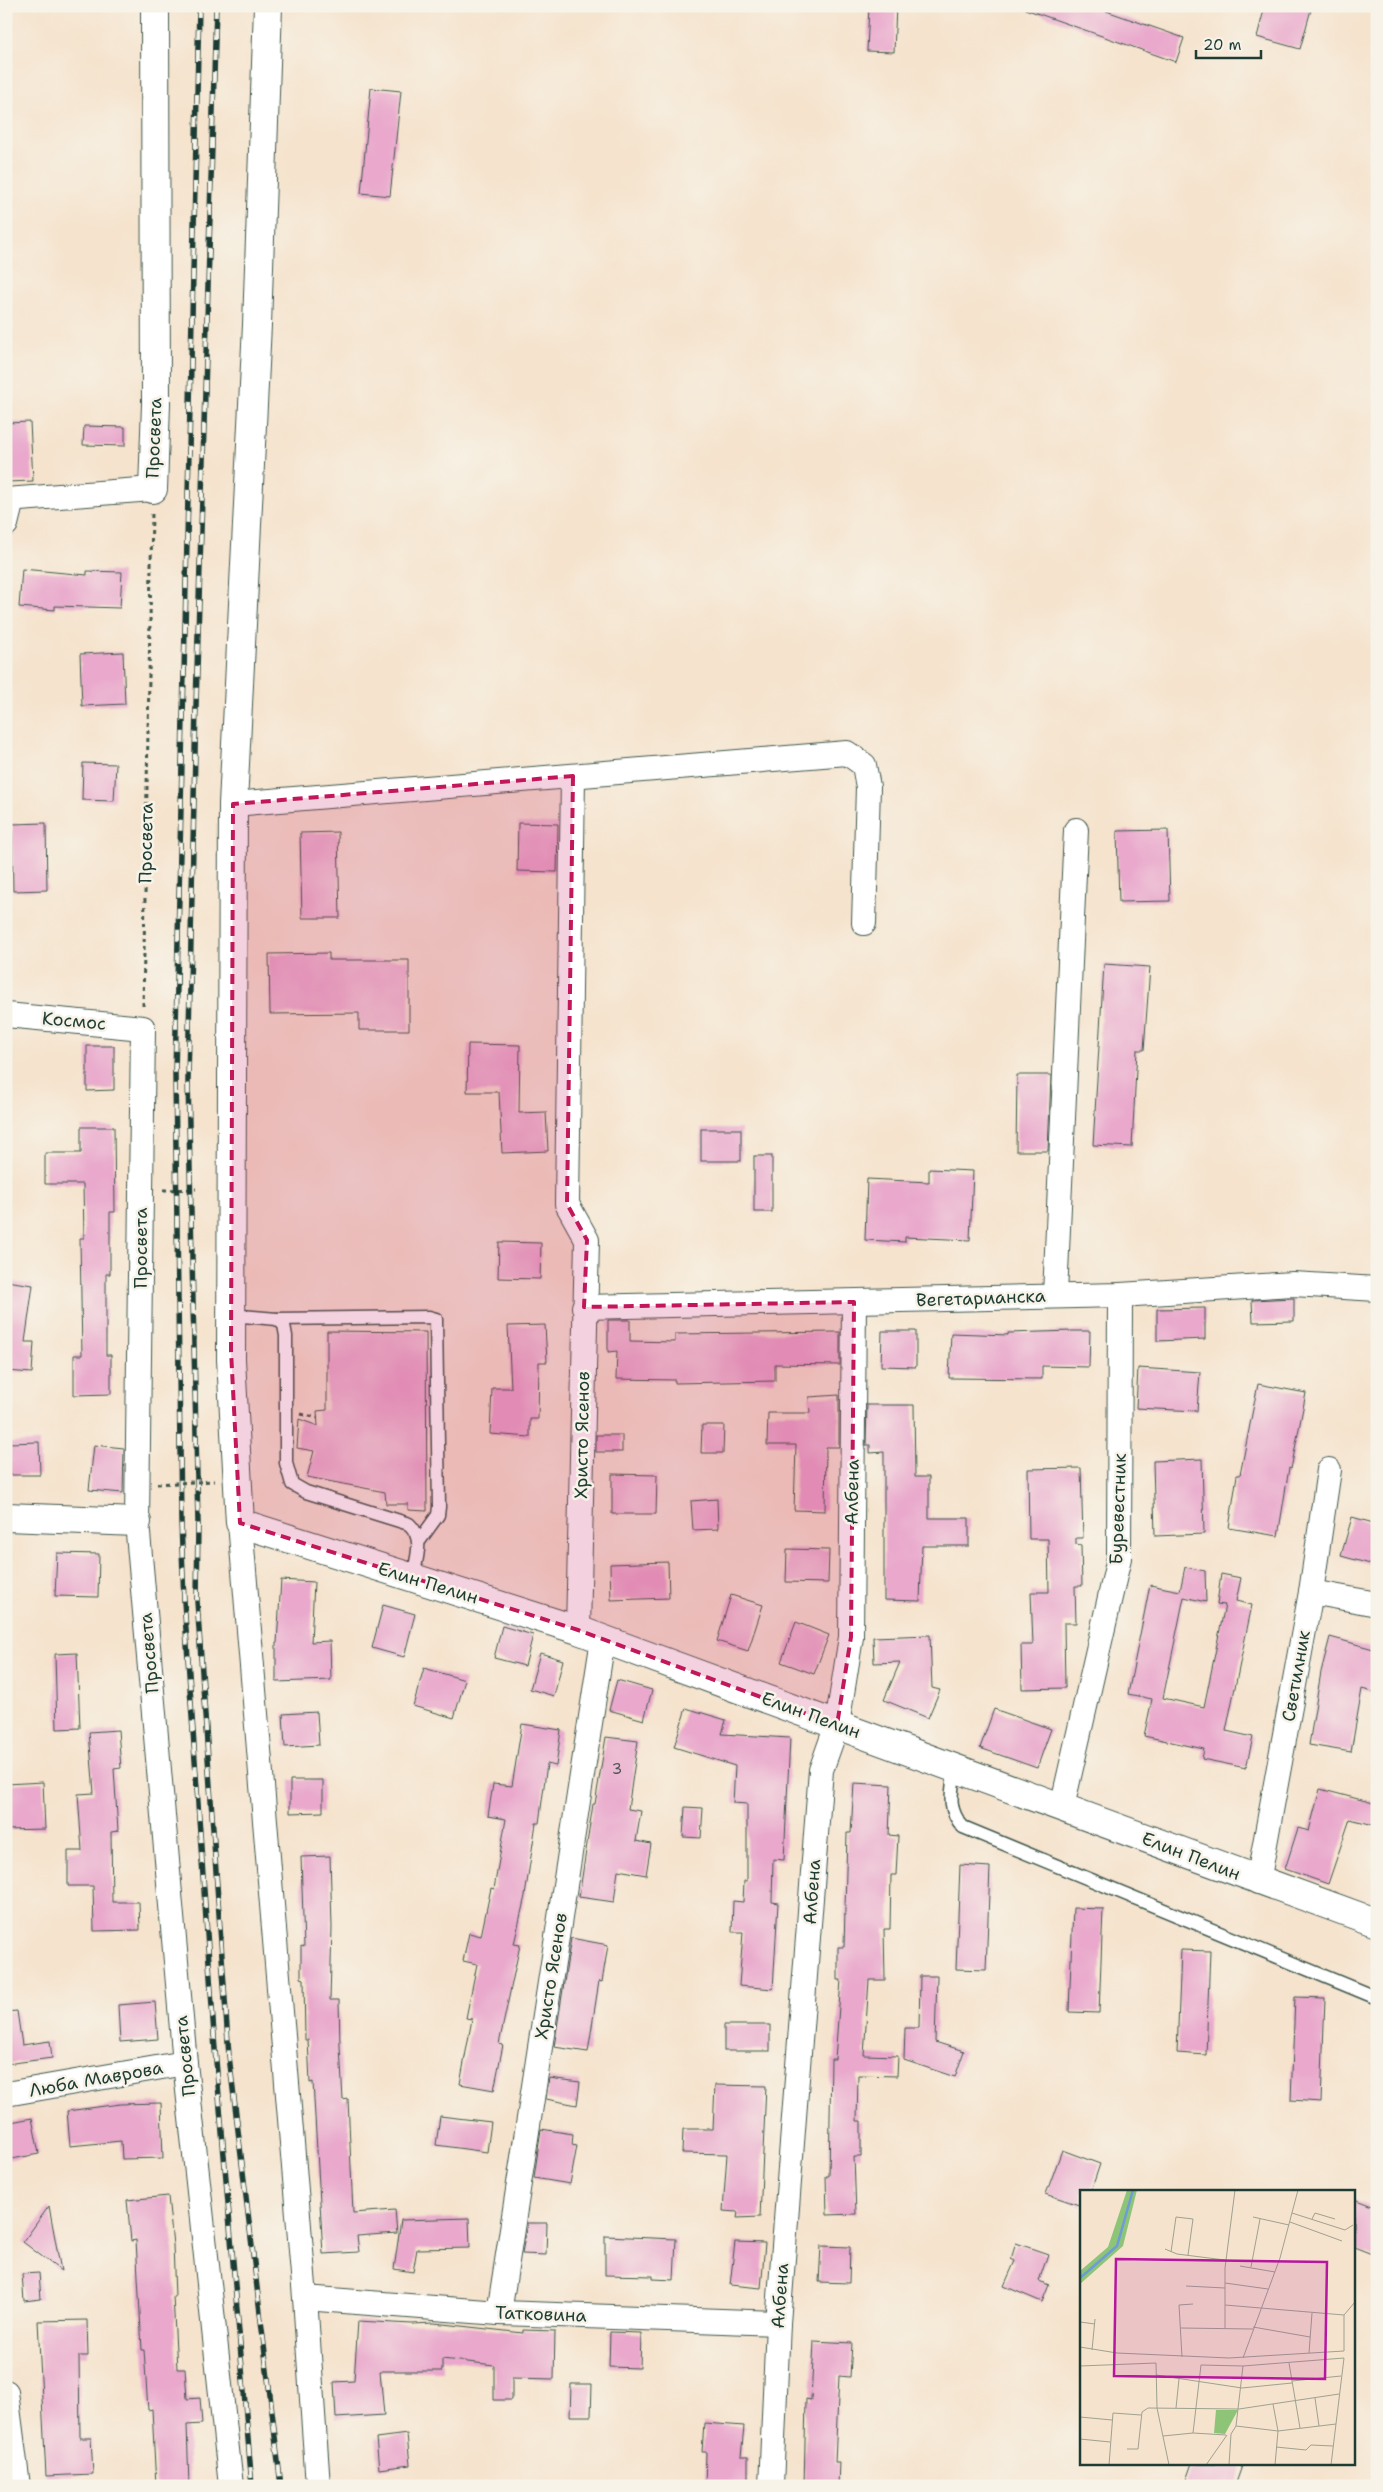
<svg xmlns="http://www.w3.org/2000/svg" width="1383" height="2492" font-family="'Shantell Sans',sans-serif">
  <style>
    .building { fill: #e9a8cc }
    .lines { fill: none; stroke-linecap: round; stroke-linejoin: round }
    .service-casing { stroke: #3f564b; stroke-width: 15 }
    .minor-casing { stroke: #3f564b; stroke-width: 26 }
    .tertiary-casing { stroke: #3f564b; stroke-width: 30 }
    .path { stroke: #3f564b; stroke-width: 3; stroke-dasharray: 4 4; stroke-linecap: butt }
    .service { stroke: #fff; stroke-width: 12 }
    .minor { stroke: #fff; stroke-width: 24 }
    .tertiary { stroke: #fff; stroke-width: 28 }
    .rail-casing { stroke: #1f3d34; stroke-width: 5.5 }
    .rail { stroke: #f7f3e8; stroke-width: 4; stroke-dasharray: 11; stroke-linecap: butt }
    .path-bridge { stroke: #3f564b; stroke-width: 3; stroke-dasharray: 4 4; stroke-linecap: butt }
    .marked { fill: #c2185b; fill-opacity: 0.2; stroke: #c2185b; stroke-width: 4; stroke-dasharray: 10 6; stroke-linejoin: round }
    .labels { text-anchor: middle; stroke-width: 5; stroke-linejoin: round; paint-order: stroke }
    .number-label { font-size: 15px; fill: #52585a }
    .street-label { font-size: 18px; fill: #1f3d34; stroke: #f7f3e8 }
    .inset-river { fill: none; stroke: #6d9cd6; stroke-width: 2.5 }
    .inset-road { fill: none; stroke: #9fa190; stroke-width: 1 }
    .view { fill: #b5179e; fill-opacity: 0.15; stroke: #b5179e; stroke-width: 2.5 }
    .inset-edge { fill: none; stroke: #1f3d34; stroke-width: 2.5 }
  </style>
  <rect width="100%" height="100%" fill="#f7f3e8"/>
  <filter id="ink" filterUnits="userSpaceOnUse"><feTurbulence type="fractalNoise" baseFrequency=".02" numOctaves="2"/><feDisplacementMap in="SourceGraphic" scale="10" xChannelSelector="R" yChannelSelector="G"/><feConvolveMatrix kernelMatrix="1 2 1 2 8 2 1 2 1" color-interpolation-filters="sRGB"/></filter>
  <filter id="wash" filterUnits="userSpaceOnUse"><feTurbulence type="fractalNoise" baseFrequency=".0096" numOctaves="4" result="noise"/><feDisplacementMap in="SourceGraphic" scale="20" xChannelSelector="R" yChannelSelector="G"/><feGaussianBlur stdDeviation="1.12" result="paint"/><feColorMatrix in="noise" values="0 0 0 0 0 0 0 0 0 0 0 0 0 0 0 0 0 1.4 0 .05"/><feComposite in="paint" operator="in"/></filter>
  <g filter="url(#wash)">
    <rect width="100%" height="100%" fill="#f5e3cd"/>
    <g id="blocks">
      <g class="building">
        <polygon points="869,6 896,6 894,52 867,51"/>
        <polygon points="1026,6 1092,6 1184,38 1176,62 1025,9"/>
        <polygon points="1265,6 1312,6 1300,49 1257,37"/>
        <polygon points="371,88 401,91 390,196 361,193"/>
        <polygon points="30,422 33,481 6,482 6,423"/>
        <polygon points="84,426 125,427 125,446 83,445"/>
        <polygon points="22,569 87,575 87,571 122,572 120,608 55,606 55,610 19,607"/>
        <polygon points="123,652 125,704 82,706 80,654"/>
        <polygon points="83,763 116,764 114,801 82,800"/>
        <polygon points="46,823 47,890 13,891 12,824"/>
        <polygon points="518,823 558,824 557,872 517,871"/>
        <polygon points="1168,830 1170,901 1119,902 1117,831"/>
        <polygon points="338,832 340,918 302,918 300,833"/>
        <polygon points="329,953 329,960 409,960 409,1030 359,1030 359,1013 270,1014 269,954"/>
        <polygon points="1104,964 1150,967 1144,1050 1137,1050 1132,1147 1093,1145"/>
        <polygon points="468,1044 520,1045 519,1113 546,1112 548,1151 502,1153 499,1092 467,1092"/>
        <polygon points="87,1046 114,1046 114,1090 87,1091"/>
        <polygon points="1017,1075 1051,1075 1048,1151 1016,1151"/>
        <polygon points="81,1127 114,1127 115,1212 110,1212 110,1274 106,1274 106,1355 111,1355 111,1394 74,1395 74,1355 82,1355 80,1238 84,1238 83,1184 45,1184 45,1153 81,1153"/>
        <rect x="701" y="1129" width="40" height="32"/>
        <rect x="754" y="1156" width="18" height="56"/>
        <polygon points="929,1169 973,1171 970,1240 905,1237 905,1242 865,1240 867,1179 929,1182"/>
        <polygon points="499,1242 541,1243 540,1279 498,1278"/>
        <polygon points="6,1281 33,1285 25,1342 34,1342 32,1373 7,1371 10,1311 6,1311"/>
        <polygon points="1294,1298 1294,1321 1253,1322 1252,1300"/>
        <polygon points="1205,1308 1205,1339 1157,1341 1157,1309"/>
        <polygon points="608,1320 630,1320 630,1341 675,1342 675,1334 840,1332 840,1365 775,1364 775,1381 675,1383 675,1380 616,1379 617,1351 608,1352"/>
        <polygon points="545,1325 547,1362 539,1362 538,1419 530,1419 530,1437 490,1434 492,1388 511,1388 508,1326"/>
        <polygon points="327,1331 426,1332 427,1511 408,1510 408,1504 386,1504 385,1492 307,1477 314,1451 297,1448 299,1419 318,1426 317,1411 327,1410"/>
        <polygon points="882,1331 916,1331 916,1367 881,1366"/>
        <polygon points="1073,1331 1090,1331 1089,1367 1042,1366 1042,1379 949,1378 951,1333 1008,1335 1008,1333"/>
        <polygon points="1138,1368 1200,1372 1197,1411 1136,1408"/>
        <polygon points="1258,1384 1306,1393 1291,1469 1289,1468 1278,1536 1229,1528 1237,1475 1240,1475"/>
        <polygon points="839,1395 839,1447 826,1447 825,1511 794,1510 796,1445 767,1445 768,1413 810,1413 809,1397"/>
        <polygon points="867,1405 914,1405 915,1477 929,1477 929,1518 969,1518 969,1546 922,1546 920,1601 884,1600 884,1452 870,1453 870,1445 866,1445"/>
        <polygon points="702,1425 724,1425 723,1453 701,1453"/>
        <rect x="596" y="1435" width="26" height="17"/>
        <polygon points="39,1442 40,1475 10,1475 9,1443"/>
        <polygon points="94,1445 124,1448 123,1493 89,1490"/>
        <polygon points="1202,1459 1204,1534 1155,1536 1153,1461"/>
        <polygon points="1081,1468 1083,1538 1076,1538 1076,1544 1081,1545 1082,1586 1075,1586 1076,1623 1064,1623 1065,1688 1022,1689 1021,1645 1033,1645 1031,1592 1049,1592 1048,1539 1029,1539 1028,1469"/>
        <polygon points="612,1474 657,1475 656,1514 612,1514"/>
        <polygon points="717,1499 718,1529 693,1530 691,1501"/>
        <polygon points="1352,1517 1377,1524 1377,1555 1374,1565 1341,1556"/>
        <polygon points="787,1549 829,1550 828,1583 786,1582"/>
        <polygon points="57,1553 99,1554 98,1597 55,1596"/>
        <polygon points="668,1562 669,1598 611,1600 610,1564"/>
        <polygon points="1185,1567 1205,1571 1206,1602 1184,1597 1163,1698 1204,1707 1225,1605 1217,1604 1221,1574 1241,1578 1236,1601 1252,1605 1226,1731 1253,1737 1246,1768 1202,1759 1204,1749 1144,1736 1152,1699 1128,1694 1150,1585 1180,1591"/>
        <polygon points="281,1580 314,1582 311,1642 330,1641 331,1680 276,1682 276,1643 277,1643"/>
        <polygon points="731,1595 763,1605 748,1651 717,1641"/>
        <polygon points="383,1605 415,1614 404,1657 372,1648"/>
        <polygon points="796,1622 829,1635 814,1674 781,1662"/>
        <polygon points="502,1626 533,1635 525,1666 494,1658"/>
        <polygon points="930,1635 932,1688 940,1690 928,1718 884,1700 900,1662 874,1663 873,1637"/>
        <polygon points="1330,1637 1377,1650 1377,1693 1362,1689 1351,1752 1309,1745 1321,1672"/>
        <polygon points="77,1653 80,1728 57,1729 55,1654"/>
        <polygon points="540,1653 563,1660 554,1696 530,1689"/>
        <polygon points="424,1668 465,1680 454,1718 413,1706"/>
        <polygon points="617,1680 652,1690 644,1720 609,1710"/>
        <polygon points="686,1708 726,1720 722,1734 790,1738 784,1860 773,1859 772,1902 778,1903 773,1989 739,1986 743,1932 732,1932 733,1901 743,1902 744,1881 747,1881 747,1804 733,1803 735,1766 674,1747"/>
        <polygon points="994,1709 1051,1729 1037,1768 980,1748"/>
        <polygon points="317,1712 319,1745 285,1747 283,1714"/>
        <polygon points="522,1724 561,1730 556,1766 547,1764 539,1823 536,1823 525,1896 514,1944 520,1945 499,2044 503,2045 494,2090 460,2084 472,2019 466,2018 477,1964 463,1961 469,1933 481,1936 491,1888 494,1889 506,1819 488,1816 493,1784 512,1786"/>
        <polygon points="118,1730 121,1768 114,1769 118,1831 111,1832 112,1902 139,1902 140,1930 94,1931 93,1886 68,1886 68,1851 82,1851 78,1794 94,1793 89,1732"/>
        <polygon points="606,1737 638,1741 628,1809 641,1811 636,1841 651,1844 646,1875 618,1870 614,1902 579,1897 593,1804 595,1804"/>
        <polygon points="290,1780 323,1780 323,1812 290,1813"/>
        <polygon points="43,1782 45,1829 6,1830 6,1784"/>
        <polygon points="854,1783 891,1785 889,1835 898,1836 896,1875 891,1875 890,1929 884,1929 885,1980 869,1980 864,2055 898,2056 897,2076 858,2075 857,2121 861,2121 861,2157 854,2157 856,2214 827,2215 826,2176 829,2176 831,2059 835,2059 841,1980 838,1980 838,1947 844,1947 847,1833 851,1833"/>
        <polygon points="1320,1789 1377,1804 1374,1825 1350,1819 1328,1884 1285,1869 1298,1828 1309,1831"/>
        <polygon points="685,1807 703,1808 701,1838 683,1837"/>
        <polygon points="330,1856 332,1927 330,2000 339,2000 340,2047 343,2100 348,2099 353,2213 395,2210 397,2233 357,2236 359,2252 323,2254 313,2082 310,2083 308,2040 305,2040 304,1979 301,1978 301,1946 304,1947 301,1857"/>
        <polygon points="960,1865 990,1867 986,1970 956,1969"/>
        <polygon points="1073,1908 1103,1909 1099,2013 1069,2012"/>
        <polygon points="571,1938 608,1945 602,1982 599,1981 588,2052 554,2047"/>
        <polygon points="1181,1950 1210,1951 1206,2055 1177,2053"/>
        <polygon points="920,1976 937,1976 935,2042 964,2051 955,2077 904,2060 905,2028 919,2028"/>
        <polygon points="1295,1997 1325,1998 1321,2102 1291,2100"/>
        <polygon points="155,2002 158,2039 120,2042 118,2005"/>
        <polygon points="17,2011 22,2045 50,2041 52,2058 6,2064 6,2012"/>
        <rect x="724" y="2025" width="46" height="26"/>
        <polygon points="549,2078 580,2082 577,2105 546,2099"/>
        <polygon points="715,2085 766,2086 760,2217 737,2218 738,2212 723,2211 727,2154 682,2153 683,2129 713,2129"/>
        <polygon points="161,2103 163,2158 122,2159 121,2141 70,2146 67,2111 120,2104"/>
        <polygon points="440,2116 491,2122 487,2152 436,2145"/>
        <polygon points="32,2118 39,2154 6,2160 6,2123"/>
        <polygon points="541,2129 573,2134 572,2145 577,2146 570,2184 534,2178"/>
        <polygon points="1062,2150 1100,2164 1091,2191 1082,2191 1082,2206 1046,2194"/>
        <polygon points="168,2196 173,2245 175,2296 173,2296 177,2369 185,2369 187,2399 200,2398 202,2424 187,2425 189,2486 156,2486 152,2409 148,2410 144,2350 142,2350 136,2240 131,2241 127,2200"/>
        <polygon points="1354,2199 1377,2208 1377,2256 1354,2247"/>
        <polygon points="49,2206 61,2271 23,2242"/>
        <polygon points="469,2218 470,2248 417,2249 413,2272 394,2269 401,2220"/>
        <polygon points="527,2223 547,2223 546,2255 522,2254"/>
        <polygon points="605,2236 676,2239 674,2280 653,2279 653,2276 605,2275"/>
        <polygon points="735,2242 765,2243 761,2288 730,2285"/>
        <polygon points="1016,2243 1048,2254 1039,2281 1049,2285 1042,2302 1004,2286 1015,2261 1011,2259"/>
        <polygon points="821,2246 850,2247 849,2283 819,2282"/>
        <polygon points="39,2273 41,2299 24,2301 22,2274"/>
        <polygon points="87,2320 88,2356 79,2356 80,2438 91,2438 93,2474 46,2476 38,2321"/>
        <polygon points="358,2321 412,2324 434,2323 523,2333 523,2330 555,2331 554,2379 512,2378 512,2400 494,2400 494,2365 442,2359 442,2371 380,2371 384,2415 336,2418 334,2382 354,2381"/>
        <polygon points="610,2332 641,2333 640,2368 609,2367"/>
        <polygon points="814,2341 852,2343 850,2377 839,2376 835,2462 839,2462 838,2486 804,2486 806,2399 811,2400"/>
        <polygon points="571,2384 592,2384 591,2416 570,2416"/>
        <polygon points="704,2423 744,2426 741,2457 748,2457 748,2486 705,2486 706,2452 702,2452"/>
        <polygon points="407,2434 410,2465 379,2469 376,2438"/>
        <polygon points="1192,2463 1243,2463 1235,2486 1184,2486"/>
      </g>
    </g>
  </g>
  <g filter="url(#ink)">
    <use href="#blocks" fill-opacity="0" stroke="#3f564b" stroke-width="1"/>
    <g class="lines">
      <g class="service-casing">
        <g id="service">
          <path d="M231 1315 277 1319 284 1325 286 1336V1463L292 1484 306 1492 409 1524C425 1539 416 1558 413 1578"/>
          <polyline points="277,1319 429,1317 436,1319 439,1507 438,1515 420,1540"/>
          <path d="M955 1768C952 1792 946 1808 963 1827L1377 1998"/>
        </g>
      </g>
      <g class="minor-casing">
        <g id="minor">
          <polyline points="6,500 153,489"/>
          <polyline points="6,524 12,500"/>
          <polyline points="573,776 567,1204 587,1240 578,1630"/>
          <polyline points="233,804 847,753 864,765 868,787 864,923"/>
          <polyline points="6,1015 143,1028 137,1522 185,2063 231,2486"/>
          <polyline points="1055,1295 1076,830"/>
          <polyline points="584,1307 1120,1295 1293,1284 1377,1289"/>
          <polyline points="240,1523 305,2298 318,2486"/>
          <polyline points="1311,1592 1377,1604"/>
          <polyline points="1062,1807 1119,1558 1120,1295"/>
          <polyline points="1258,1882 1311,1592 1329,1470"/>
          <polyline points="6,2094 185,2063"/>
          <polyline points="305,2298 499,2313 778,2323"/>
          <polyline points="499,2313 603,1639"/>
          <polyline points="6,2392 18,2486"/>
          <polyline points="771,2486 778,2323 821,1770 837,1725 851,1637 854,1302"/>
        </g>
      </g>
      <g class="tertiary-casing">
        <g id="tertiary">
          <polyline points="268,6 257,325 233,804 231,1359 240,1523 578,1630 1377,1923"/>
          <polyline points="153,489 156,404 155,6"/>
          <polyline points="6,1517 137,1522"/>
        </g>
      </g>
      <g class="path">
        <polyline points="143,1006 152,512"/>
        <polyline points="163,1190 196,1189"/>
        <polyline points="301,1414 318,1418"/>
      </g>
      <use href="#service" class="service"/>
      <use href="#minor" class="minor"/>
      <use href="#tertiary" class="tertiary"/>
      <g class="rail-casing">
        <g id="rail">
          <polyline points="199,6 175,1074 181,1522 184,1601 215,2049 252,2486"/>
          <polyline points="216,6 196,706 188,1080 198,1523 197,1601 229,2056 281,2486"/>
        </g>
      </g>
      <use href="#rail" class="rail"/>
      <polyline class="path-bridge" points="157,1484 214,1481"/>
    </g>
  </g>
  <path class="marked" d="M573 776 567 1204 587 1240 584 1307 854 1302 851 1637 837 1725 578 1630 240 1523 231 1351 233 804Z"/>
  <g class="labels">
    <g class="number-label">
      <text x="617" y="1774">3</text>
    </g>
    <g class="street-label">
      <text transform="translate(154 438) rotate(-88)" y="6">Просвета</text>
      <text transform="translate(146 843) rotate(-89)" y="6">Просвета</text>
      <text transform="translate(74 1021) rotate(5)" y="6">Космос</text>
      <text transform="translate(141 1248) rotate(-90)" y="6">Просвета</text>
      <text transform="translate(981 1298) rotate(-2)" y="6">Вегетарианска</text>
      <text transform="translate(582 1435) rotate(-89)" y="6">Христо Ясенов</text>
      <text transform="translate(852 1492) rotate(-89)" y="6">Албена</text>
      <text transform="translate(1118 1509) rotate(-88)" y="6">Буревестник</text>
      <text transform="translate(428 1583) rotate(17)" y="6">Елин Пелин</text>
      <text transform="translate(149 1653) rotate(-95)" y="6">Просвета</text>
      <text transform="translate(1296 1676) rotate(-80)" y="6">Светилник</text>
      <text transform="translate(811 1715) rotate(20)" y="6">Елин Пелин</text>
      <text transform="translate(1191 1856) rotate(21)" y="6">Елин Пелин</text>
      <text transform="translate(812 1892) rotate(-86)" y="6">Албена</text>
      <text transform="translate(551 1976) rotate(-81)" y="6">Христо Ясенов</text>
      <text transform="translate(185 2056) rotate(-96)" y="6">Просвета</text>
      <text transform="translate(96 2079) rotate(-10)" y="6">Люба Маврова</text>
      <text transform="translate(780 2296) rotate(-86)" y="6">Албена</text>
      <text transform="translate(541 2314) rotate(2)" y="6">Татковина</text>
    </g>
  </g>
  <g transform="translate(1080 2190)">
    <rect width="275" height="275" fill="#f5e3cd"/>
    <path d="M47 0H57L43 56 0 94V81L28 57ZM136 220H158L145 244 134 243Z" fill="#8dc477"/>
    <path class="inset-river" d="M0 88 37 56 53 0"/>
    <path class="inset-road" d="M212 23 265 40 273 35M173 27 209 35M232 29 235 23 255 29M210 32 262 51M85 59 97 64 145 70M91 62 96 27 113 29 108 65M160 76 195 82M171 77 180 29M145 93 188 99M106 96 145 98M145 115 264 125M264 125 275 112M0 132 15 134M173 137 230 147M101 138 173 139M145 138V78L155 0M0 157 37 163 149 168 264 161V125M12 160 15 129M229 163 232 123M102 167 99 115 113 114M163 168 200 68 218 0M209 173 220 238M0 176 76 173 77 218 89 275M76 185 162 198 212 193M212 191 261 186M235 208 239 236M193 214 198 241 195 275M96 218 99 189M0 227 32 230M156 236 198 241 256 234M113 243 121 175 163 176 264 168 251 275M83 246 113 243 146 245M0 249 30 252M196 257 226 260 231 255 253 256M47 259H58L62 222 68 218 159 219 259 204M29 275 33 223 61 225M126 275 147 245M149 275 151 244 156 236 163 176"/>
    <path class="view" d="M36 69 247 72 245 189 34 186Z"/>
    <rect width="275" height="275" class="inset-edge"/>
  </g>
  <rect width="1383" height="2492" fill="none" stroke="#f7f3e8" stroke-width="25"/>
  <path d="M1196 50v8h65v-8" fill="none" stroke="#1f3d34" stroke-width="2.5"/>
  <text x="1203" y="50" font-size="15" fill="#1f3d34" stroke="#f7f3e8" stroke-width="4" paint-order="stroke">20 m</text>
</svg>
